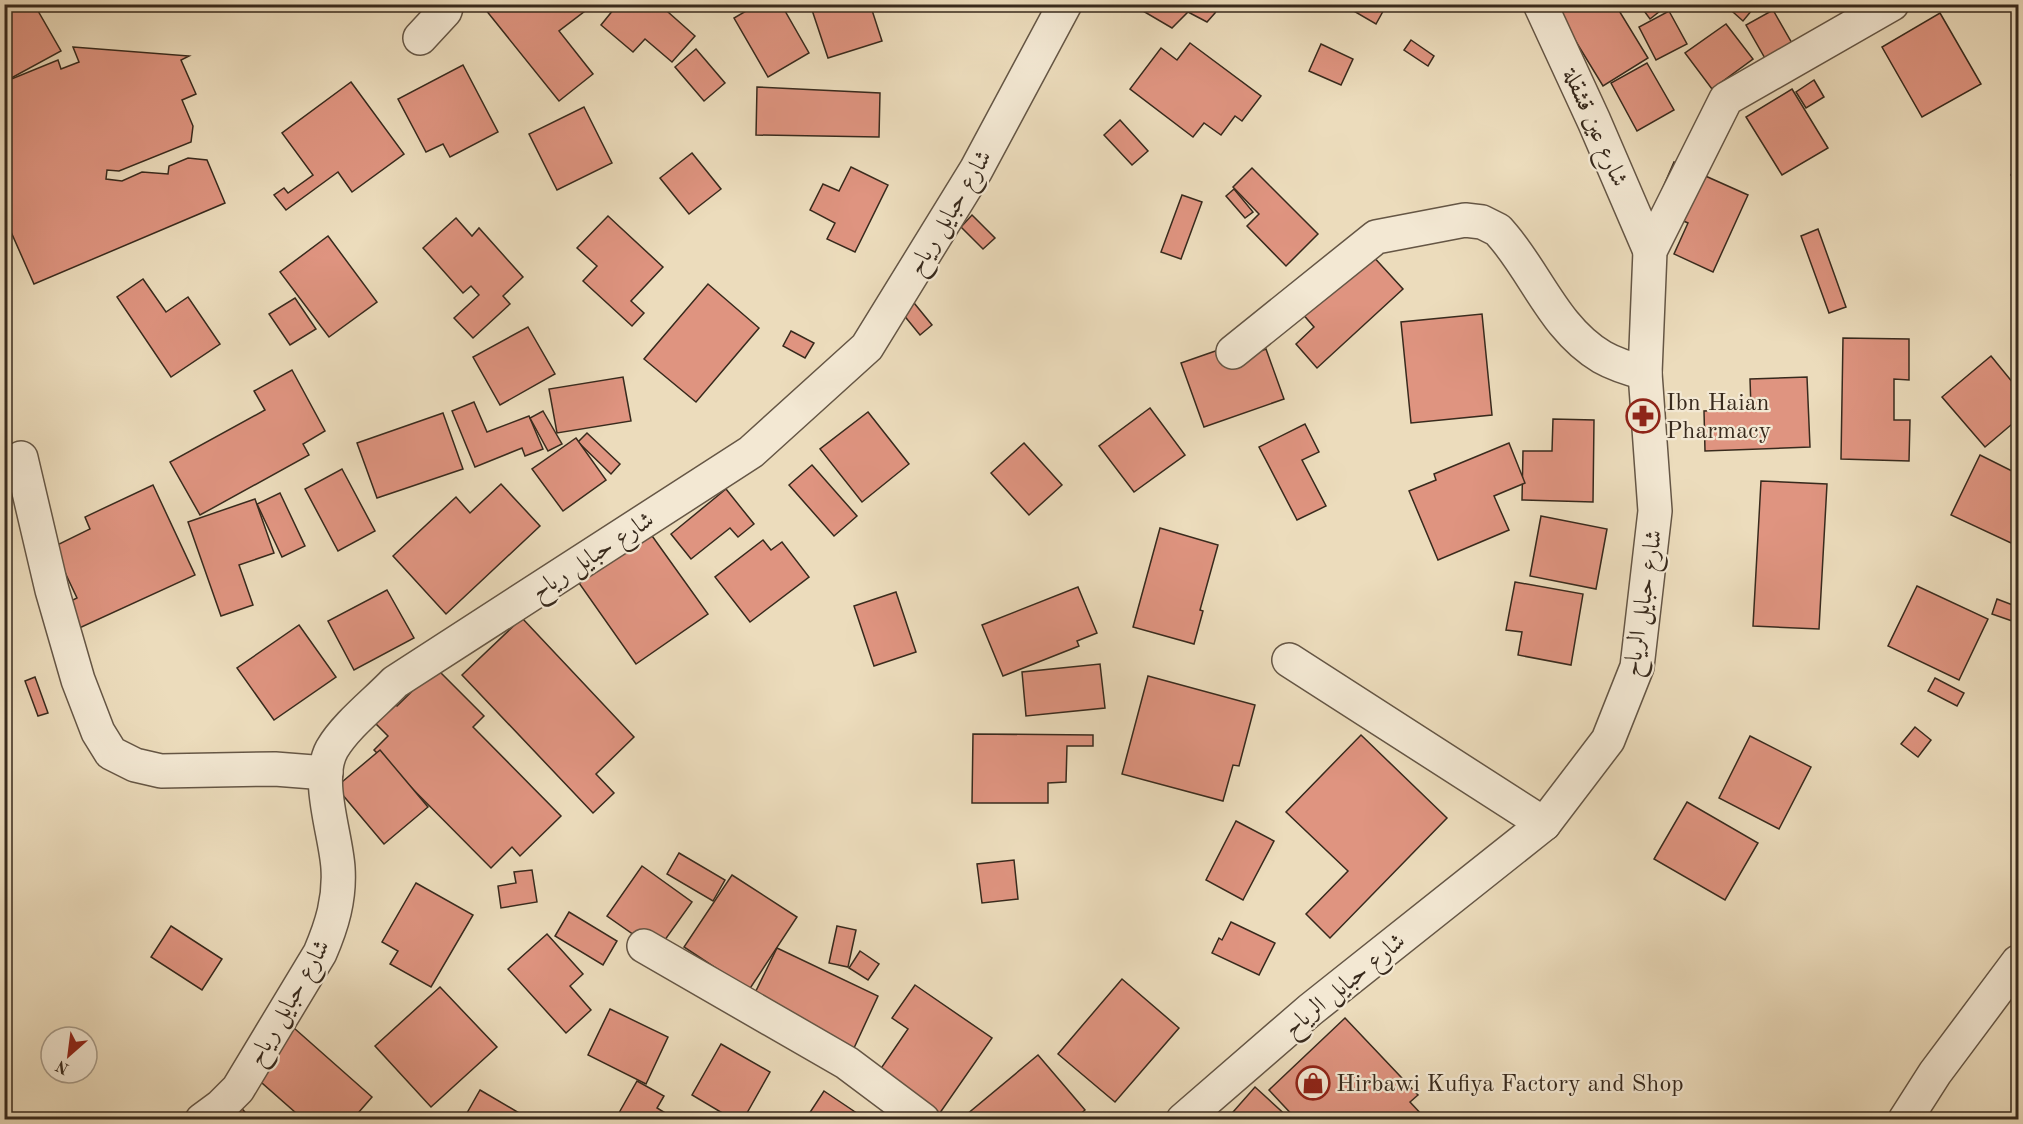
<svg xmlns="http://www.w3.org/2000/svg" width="2023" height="1124" font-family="'Old Standard TT',Amiri,serif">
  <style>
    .building { fill: #df9480; stroke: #382a1d; stroke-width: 1.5 }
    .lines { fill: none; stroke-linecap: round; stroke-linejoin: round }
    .minor-casing { stroke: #655645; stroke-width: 36 }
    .minor { stroke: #f3e8d3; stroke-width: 33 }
    .labels { text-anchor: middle; stroke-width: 4.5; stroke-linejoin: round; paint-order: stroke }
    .street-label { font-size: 24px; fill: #382a1d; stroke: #f3e8d3 }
    .poi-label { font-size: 24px; fill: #382a1d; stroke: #f3e8d3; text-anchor: start }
  </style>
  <rect width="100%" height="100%" fill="#ecdcbc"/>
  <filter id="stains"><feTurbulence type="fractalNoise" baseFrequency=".00333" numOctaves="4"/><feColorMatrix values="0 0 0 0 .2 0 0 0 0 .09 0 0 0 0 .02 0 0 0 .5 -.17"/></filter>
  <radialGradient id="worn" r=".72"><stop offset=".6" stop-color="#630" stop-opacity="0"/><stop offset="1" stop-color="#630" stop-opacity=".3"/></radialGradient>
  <g class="building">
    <polygon points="4,4 34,4 61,51 4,82"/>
    <polygon points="481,4 580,4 585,11 559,31 593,74 559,101"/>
    <polygon points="618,4 659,4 695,36 672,62 645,39 633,52 601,25"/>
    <polygon points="758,4 781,4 809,53 768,77 734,18"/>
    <polygon points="810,4 870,4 882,41 828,58"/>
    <polygon points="1131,4 1220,4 1215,13 1207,22 1188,12 1172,28"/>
    <polygon points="1346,4 1387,4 1376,24 1345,6"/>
    <polygon points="1553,4 1615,4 1648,58 1603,86"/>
    <polygon points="1639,4 1663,4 1665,7 1650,19"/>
    <polygon points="1724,4 1757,4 1743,21"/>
    <polygon points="1773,10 1793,45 1766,60 1746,25"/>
    <polygon points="1669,11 1687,44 1656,60 1639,27"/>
    <polygon points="1940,13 1981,84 1922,117 1882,47"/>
    <polygon points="1726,24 1753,59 1712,89 1685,53"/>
    <polygon points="1411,40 1434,56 1428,66 1404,50"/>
    <polygon points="1190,43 1261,96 1242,121 1235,116 1221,135 1204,123 1193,137 1130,89 1161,48 1177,60"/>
    <polygon points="1321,44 1353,59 1341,85 1309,71"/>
    <polygon points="73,47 189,56 181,60 196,94 182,100 193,126 191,142 119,171 107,170 106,179 122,181 142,172 168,174 169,166 188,158 207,160 225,203 34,284 4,216 4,82 58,60 61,69 79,62"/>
    <polygon points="696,49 725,83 704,101 675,67"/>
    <polygon points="1647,63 1674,110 1637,131 1611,83"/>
    <polygon points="463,65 498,132 450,157 443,144 426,152 398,99"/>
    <polygon points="1814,80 1824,97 1806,108 1796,92"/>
    <polygon points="351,82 404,154 352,192 338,172 286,210 274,195 284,188 288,193 313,175 282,133"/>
    <polygon points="757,87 880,93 879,137 756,135"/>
    <polygon points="1792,89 1828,148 1782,175 1746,117"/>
    <polygon points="584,107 612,163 557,190 529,134"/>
    <polygon points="1120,120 1148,151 1132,165 1104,135"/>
    <polygon points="692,153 721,189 689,214 660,178"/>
    <polygon points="1674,162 1748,195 1713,272 1674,254 1688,223 1654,208"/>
    <polygon points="2018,162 2018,179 2011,175"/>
    <polygon points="851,167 888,185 855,252 827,239 835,223 810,210 823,184 839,191"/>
    <polygon points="1252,168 1318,234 1286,266 1247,226 1259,214 1233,187"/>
    <polygon points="1234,189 1253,212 1245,218 1226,196"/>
    <polygon points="1182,195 1202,202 1181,259 1161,252"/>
    <polygon points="972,215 995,238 983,249 961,227"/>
    <polygon points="608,216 663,267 631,301 644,313 632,326 583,281 597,266 577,248"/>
    <polygon points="456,218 472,236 479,228 523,277 503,296 510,304 473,338 454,318 479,295 471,286 463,293 423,248"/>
    <polygon points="1818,229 1846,307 1829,313 1801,236"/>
    <polygon points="328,236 377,302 329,337 280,272"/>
    <polygon points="1370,253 1403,289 1317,368 1296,344 1314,327 1301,312"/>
    <polygon points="143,279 166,312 188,297 220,344 171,377 117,297"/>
    <polygon points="708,284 759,328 696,402 644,359"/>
    <polygon points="295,298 316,329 290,345 269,314"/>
    <polygon points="910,298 932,325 920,335 898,308"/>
    <polygon points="1482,314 1492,415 1411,423 1401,322"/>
    <polygon points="528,327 555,374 500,405 473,357"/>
    <polygon points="791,331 814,343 805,358 783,346"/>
    <polygon points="1843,338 1909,339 1909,380 1894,379 1894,420 1910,420 1909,461 1841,459"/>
    <polygon points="1247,340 1253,354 1266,349 1284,399 1204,427 1181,363"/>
    <polygon points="1991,356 2018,389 2018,419 1985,447 1942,397"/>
    <polygon points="292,370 325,431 303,444 309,455 200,515 170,462 265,410 254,391"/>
    <polygon points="623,377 631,421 557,433 549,389"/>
    <polygon points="1807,377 1810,447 1705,451 1704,411 1751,409 1750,379"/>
    <polygon points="474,402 487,432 529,416 543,449 525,456 522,448 475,467 452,411"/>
    <polygon points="1150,408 1185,455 1134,492 1099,446"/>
    <polygon points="543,411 562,444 548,451 530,418"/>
    <polygon points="868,412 909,464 862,502 820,449"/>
    <polygon points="443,413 463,469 377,498 357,443"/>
    <polygon points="1553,419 1594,420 1593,502 1522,500 1523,451 1552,451"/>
    <polygon points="1305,424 1319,452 1302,460 1326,506 1297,520 1259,447"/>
    <polygon points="587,433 620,464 611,474 578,442"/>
    <polygon points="576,438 606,480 563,511 532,469"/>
    <polygon points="1024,443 1062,485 1029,515 991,473"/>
    <polygon points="1509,443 1525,483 1494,496 1509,530 1438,560 1409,491 1436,480 1434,474"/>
    <polygon points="1980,455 2018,474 2018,526 2011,543 1951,515"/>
    <polygon points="812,465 857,516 834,536 789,485"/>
    <polygon points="342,469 375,531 338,551 305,489"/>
    <polygon points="1761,481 1827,484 1819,629 1753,626"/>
    <polygon points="501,484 540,526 446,614 393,556 456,497 470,513"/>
    <polygon points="153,485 195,575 75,630 63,605 77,598 53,547 90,529 85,517"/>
    <polygon points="726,489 754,524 738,537 730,528 691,559 671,534"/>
    <polygon points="280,493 305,546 282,557 257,504"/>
    <polygon points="255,499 274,553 239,565 253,605 221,616 188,522"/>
    <polygon points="1541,516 1607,529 1596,589 1530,576"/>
    <polygon points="1160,528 1218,545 1200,610 1203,611 1194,644 1133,627"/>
    <polygon points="650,533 708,614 636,664 579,583"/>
    <polygon points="763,540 771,550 782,542 809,577 750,622 715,577"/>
    <polygon points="1515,582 1583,594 1571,665 1518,655 1522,632 1506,630"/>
    <polygon points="1917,586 1988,619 1959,680 1888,646"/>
    <polygon points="1078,587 1097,633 1077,641 1079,646 1003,676 982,625"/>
    <polygon points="387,590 414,638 354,670 328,621"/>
    <polygon points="896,592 916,652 874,666 854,606"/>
    <polygon points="1997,599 2018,607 2015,622 1992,614"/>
    <polygon points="522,618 634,737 596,774 614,793 593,813 462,675"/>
    <polygon points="299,625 336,677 274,720 237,668"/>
    <polygon points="1100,664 1105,708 1026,716 1022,672"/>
    <polygon points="436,668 484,716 473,727 561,816 520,856 512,847 491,868 374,750 388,736 370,718 389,699 397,706"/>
    <polygon points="1148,676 1255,705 1239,766 1233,765 1223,801 1122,774"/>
    <polygon points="35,677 48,713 38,716 25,681"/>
    <polygon points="1935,678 1964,693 1957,706 1928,691"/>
    <polygon points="1915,727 1931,740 1918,757 1901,744"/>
    <polygon points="973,734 1093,735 1093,746 1067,746 1066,782 1048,783 1048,803 972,803"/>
    <polygon points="1361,735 1447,818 1330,938 1306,914 1348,871 1286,812"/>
    <polygon points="1750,736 1811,767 1779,829 1719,798"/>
    <polygon points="380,750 428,807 384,844 336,787"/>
    <polygon points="1687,802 1758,843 1725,900 1654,859"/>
    <polygon points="1236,821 1274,841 1243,900 1206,880"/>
    <polygon points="679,853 725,880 713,901 667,874"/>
    <polygon points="1014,860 1018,899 982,903 977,864"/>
    <polygon points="642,866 692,902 657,951 607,916"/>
    <polygon points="532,870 537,902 501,908 498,886 516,883 514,872"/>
    <polygon points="732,875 797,917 749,990 684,947"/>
    <polygon points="416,883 473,915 431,987 390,964 398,951 382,942"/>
    <polygon points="569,912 617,941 603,965 555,936"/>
    <polygon points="1231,922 1275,943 1259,975 1212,953 1219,938 1222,940"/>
    <polygon points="171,926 222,959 202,990 151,957"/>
    <polygon points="837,926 856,930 848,967 829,963"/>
    <polygon points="547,934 583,974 570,986 591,1010 566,1033 508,969"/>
    <polygon points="777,948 878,996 854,1048 752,999"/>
    <polygon points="860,951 879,964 868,980 849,968"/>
    <polygon points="1122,979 1179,1028 1115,1102 1058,1054"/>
    <polygon points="915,985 992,1038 935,1120 871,1083 908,1029 892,1018"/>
    <polygon points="440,987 497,1047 431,1107 375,1046"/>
    <polygon points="610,1009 668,1037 646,1084 588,1055"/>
    <polygon points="1345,1018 1418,1095 1410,1102 1423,1116 1419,1120 1297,1120 1269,1090"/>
    <polygon points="294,1028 372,1097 352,1120 304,1120 253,1075"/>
    <polygon points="721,1044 770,1072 743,1120 734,1120 692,1095"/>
    <polygon points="1038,1055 1085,1110 1073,1120 960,1120"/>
    <polygon points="637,1081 664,1096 657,1108 677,1120 615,1120"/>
    <polygon points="1255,1087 1291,1120 1226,1120"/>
    <polygon points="480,1090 531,1120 463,1120"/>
    <polygon points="824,1091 867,1120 805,1120"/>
    <polygon points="236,1102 252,1120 217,1120"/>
  </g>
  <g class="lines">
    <g class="minor-casing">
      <g id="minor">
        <polyline points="1540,4 1594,121 1650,251"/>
        <polyline points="420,38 445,11 447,4"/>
        <path d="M1233 352 1376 237 1465 220 1482 222 1498 230 1504 237C1537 276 1556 330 1602 357 1616 365 1630 369 1645 373"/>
        <polyline points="21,458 52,590 78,680 98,732 111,753 135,765 161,771 275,769 326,773"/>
        <polyline points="1289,660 1544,824"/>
        <polyline points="644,946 847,1063 923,1120"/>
        <path d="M202 1120 221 1106 238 1089 320 953C332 925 340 899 338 868 336 834 315 780 332 749 346 725 376 702 395 682L751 452 867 347 976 170 1065 4"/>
        <polyline points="1183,1120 1310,1010 1544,824 1608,740 1637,667 1655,511 1645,373 1650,251 1726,99 1892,4"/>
        <polyline points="1905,1120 1935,1073 2018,962"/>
      </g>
    </g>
    <use href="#minor" class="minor"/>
  </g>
  <defs>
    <g id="pharmacy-ring" transform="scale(1.725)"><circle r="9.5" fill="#f3e8d3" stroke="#8f2418" stroke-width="1.5"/><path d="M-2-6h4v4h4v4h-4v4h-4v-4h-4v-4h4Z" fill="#8f2418"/></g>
    <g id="shop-ring" transform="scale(1.725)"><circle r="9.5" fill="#f3e8d3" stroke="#8f2418" stroke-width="1.5"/><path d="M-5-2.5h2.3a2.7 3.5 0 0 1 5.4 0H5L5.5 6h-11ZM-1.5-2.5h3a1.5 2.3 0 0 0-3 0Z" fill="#8f2418"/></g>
  </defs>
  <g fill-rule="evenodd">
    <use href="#pharmacy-ring" x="1643" y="416"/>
    <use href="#shop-ring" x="1313" y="1083"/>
  </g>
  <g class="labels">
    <g class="street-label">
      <text transform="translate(1596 127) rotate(66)" y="8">شارع عين قشقلة</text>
      <text transform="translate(949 212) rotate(-59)" y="8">شارع حبايل رياح</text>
      <text transform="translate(592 555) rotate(-33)" y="8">شارع حبايل رياح</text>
      <text transform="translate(1642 603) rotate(-81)" y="8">شارع حبايل الرياح</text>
      <text transform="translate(1344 984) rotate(-39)" y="8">شارع حبايل الرياح</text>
      <text transform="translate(288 1002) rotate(-60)" y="8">شارع حبايل رياح</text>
    </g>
    <g class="poi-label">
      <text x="1666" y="410">Ibn Haian<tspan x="1666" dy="28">Pharmacy</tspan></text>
      <text x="1336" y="1091">Hirbawi Kufiya Factory and Shop</text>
    </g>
  </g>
  <rect width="2023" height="1124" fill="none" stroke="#ecdcbc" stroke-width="24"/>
  <rect x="6" y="6" width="2011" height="1112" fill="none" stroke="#382a1d" stroke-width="3"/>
  <rect x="12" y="12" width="1999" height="1100" fill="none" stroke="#382a1d" stroke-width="1.5"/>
  <g transform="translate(69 1055) rotate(208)"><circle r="28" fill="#f3e8d3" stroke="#a89c8a" stroke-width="1.5"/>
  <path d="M0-4.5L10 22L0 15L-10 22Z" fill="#8f2418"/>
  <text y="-9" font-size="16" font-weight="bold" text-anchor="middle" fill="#382a1d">N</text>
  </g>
  <rect width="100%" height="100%" filter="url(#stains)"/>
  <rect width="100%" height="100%" fill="url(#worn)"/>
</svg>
